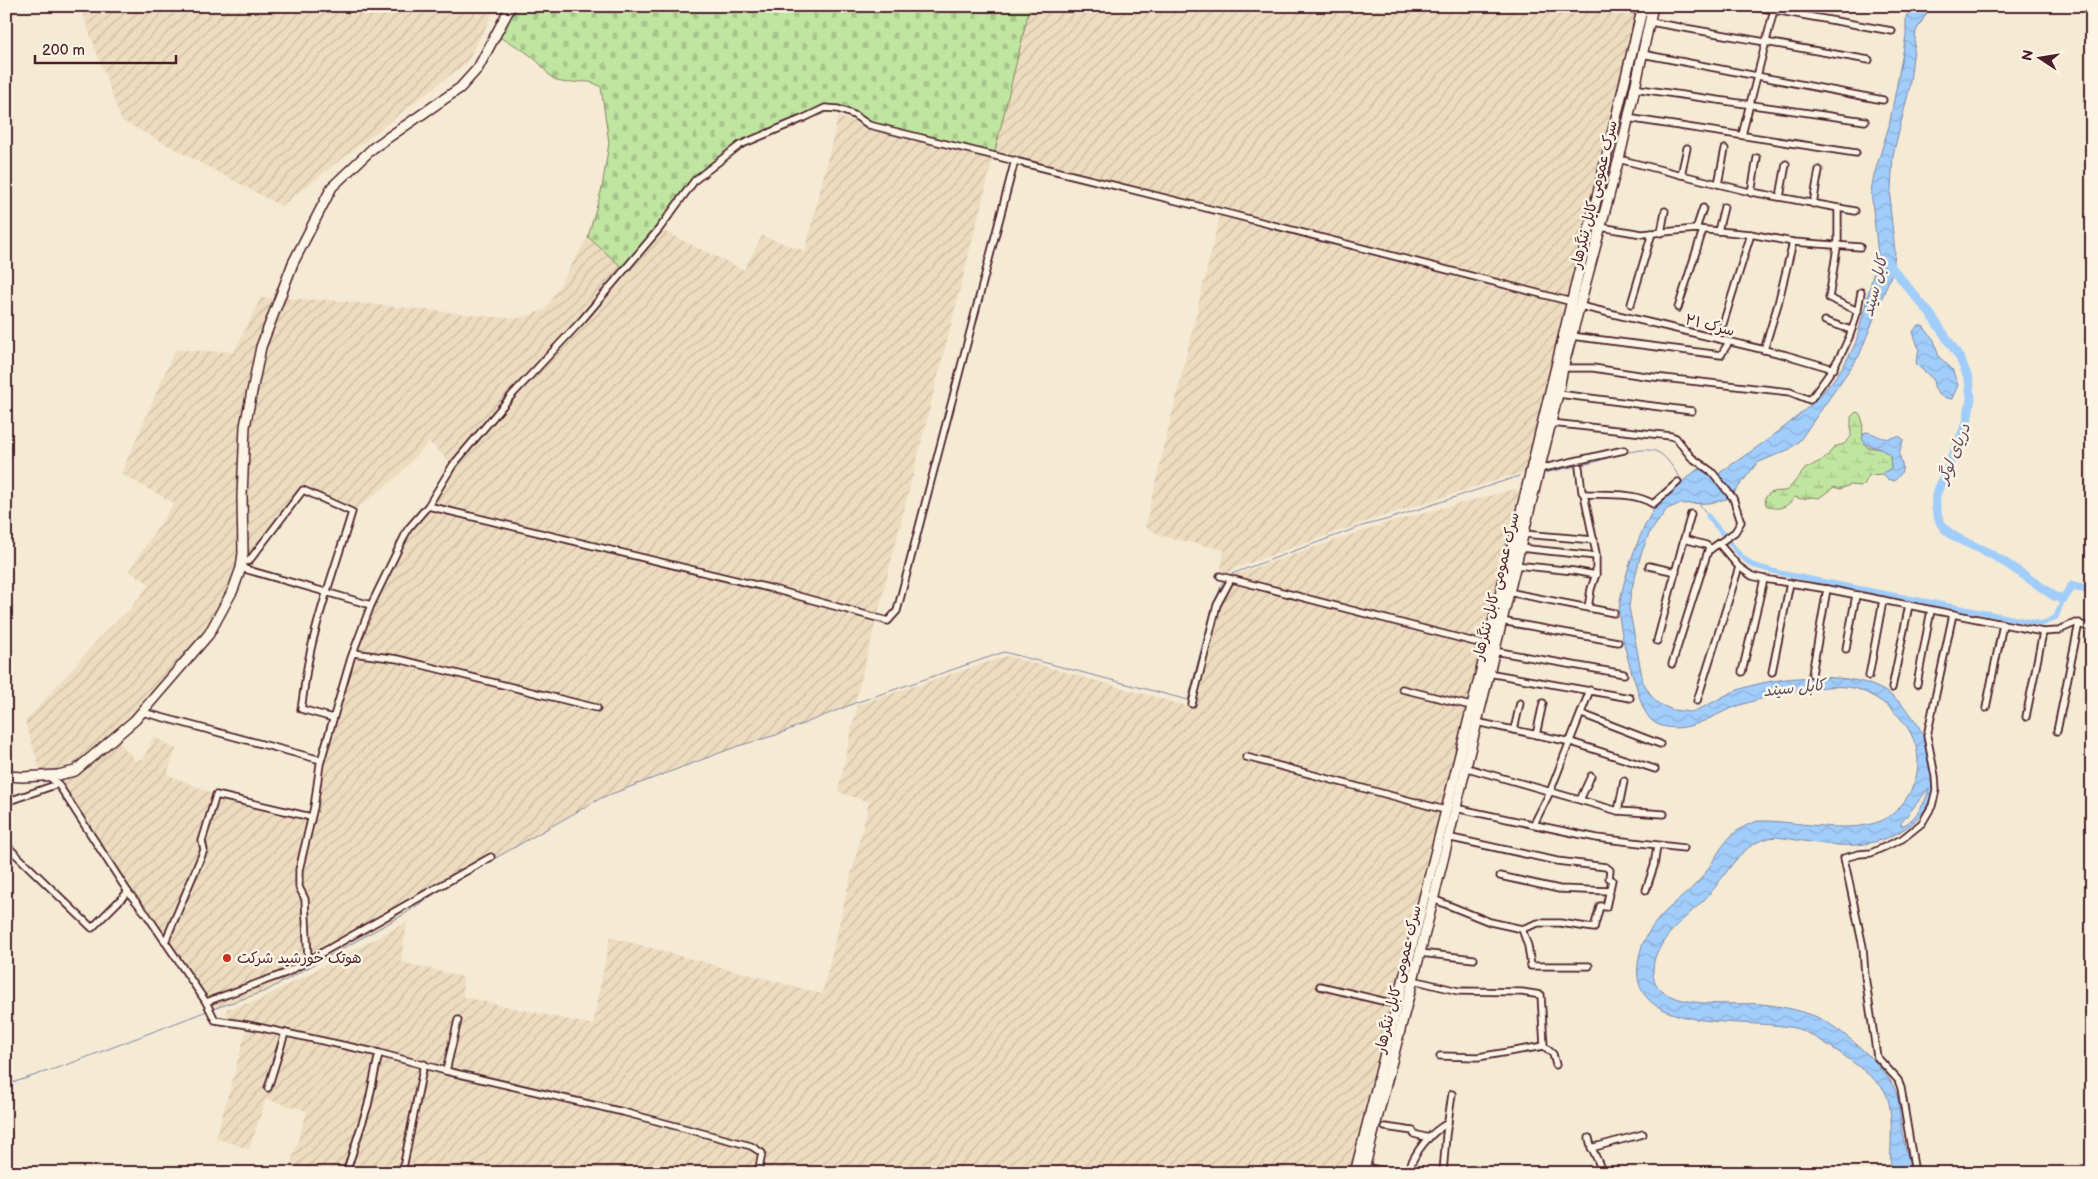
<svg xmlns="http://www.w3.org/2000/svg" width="2098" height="1179" font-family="'Balsamiq Sans','Playpen Sans Arabic',sans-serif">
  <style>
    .industrial { fill: url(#industrial-furrows); fill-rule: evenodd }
    .wetland { fill: url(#wetland-marsh); stroke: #858266 }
    .cemetery { fill: url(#cemetery-stones); stroke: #858266 }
    .water { fill: url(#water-waves); stroke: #7e87a8; fill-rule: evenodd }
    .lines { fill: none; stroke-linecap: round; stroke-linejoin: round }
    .stream { stroke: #7e87a8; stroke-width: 1 }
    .canal { stroke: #a1cdfb; stroke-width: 5 }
    .river { stroke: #a1cdfb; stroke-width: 9 }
    .minor-casing { stroke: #4a1f2b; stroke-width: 9 }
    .trunk-casing { stroke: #4a1f2b; stroke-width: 12 }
    .minor { stroke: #fcf5e5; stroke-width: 5.5 }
    .trunk { stroke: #fcf5e5; stroke-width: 9 }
    .poi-dot { fill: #c8321e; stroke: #fcf5e5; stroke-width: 2 }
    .labels { text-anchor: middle; stroke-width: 5; stroke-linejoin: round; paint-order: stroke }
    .street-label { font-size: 15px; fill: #4a1f2b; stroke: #fcf5e5 }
    .poi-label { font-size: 15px; fill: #4a1f2b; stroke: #fcf5e5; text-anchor: start }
    .water-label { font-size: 16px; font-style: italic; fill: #604a5f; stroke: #fcf5e5 }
  </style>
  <defs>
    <pattern id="industrial-furrows" width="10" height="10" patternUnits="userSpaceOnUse" patternTransform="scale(1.25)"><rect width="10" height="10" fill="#eddcbf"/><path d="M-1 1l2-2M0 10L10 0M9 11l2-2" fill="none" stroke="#cdbca4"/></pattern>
    <pattern id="wetland-marsh" width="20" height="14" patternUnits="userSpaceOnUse" patternTransform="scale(1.25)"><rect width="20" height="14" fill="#c0e5a0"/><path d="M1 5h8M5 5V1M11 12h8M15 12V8" fill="none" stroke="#a6c48a"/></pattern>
    <pattern id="cemetery-stones" width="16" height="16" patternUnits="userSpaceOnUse" patternTransform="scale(1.25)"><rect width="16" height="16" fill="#c0e5a0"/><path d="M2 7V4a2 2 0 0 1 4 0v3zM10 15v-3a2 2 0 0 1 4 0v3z" fill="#a6c48a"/></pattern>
    <pattern id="water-waves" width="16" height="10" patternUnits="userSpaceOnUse" patternTransform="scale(1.25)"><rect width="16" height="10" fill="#a1cdfb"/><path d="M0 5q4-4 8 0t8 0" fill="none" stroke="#8cb0d7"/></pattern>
  </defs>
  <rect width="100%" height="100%" fill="#f5ead4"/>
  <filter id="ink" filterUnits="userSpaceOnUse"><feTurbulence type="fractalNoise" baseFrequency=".02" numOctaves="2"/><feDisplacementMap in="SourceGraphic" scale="10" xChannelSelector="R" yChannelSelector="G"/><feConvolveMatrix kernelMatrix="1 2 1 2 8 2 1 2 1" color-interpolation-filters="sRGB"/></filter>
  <g filter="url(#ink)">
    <g class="industrial">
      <polygon points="80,6 497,6 467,62 281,206 121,120"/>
      <path d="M1030 6H1643L1529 472 1506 477 1359 524 1235 568 1225 576H1220L1224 550 1162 536 1145 527 1221 211 994 155 855 703 776 735 738 746 601 798 443 888 403 915 266 991 211 1010 58 784 42 776 25 722 102 635 130 609 150 584 129 571 174 503 121 474 175 350 234 352 261 298 328 300 516 319 545 310 588 237 623 267 659 229 744 270 762 236 805 251 838 117 994 155ZM429 442 452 464 428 506 408 529 371 605 351 658 320 764 311 817 216 795 167 774 176 749 154 737 143 759H140L136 762 116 738 209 634 242 562 249 561 303 490 352 512 397 477Z"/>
      <polygon points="1515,489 1519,491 1423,886 1349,1173 288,1173 307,1111 266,1099 249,1149 216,1138 249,1021 227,1017 226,1009 257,1001 407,922 401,962 463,977 463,997 593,1025 610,937 822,994 869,802 838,792 857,705 1007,656 1190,707 1226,578 1383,524"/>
    </g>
    <path class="wetland" d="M1856 412 1859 413C1867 424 1858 432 1867 447L1881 449 1890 455 1891 468 1882 474 1869 475 1864 485 1861 486 1850 485 1840 489 1834 487 1819 498 1812 497 1801 499 1795 497C1787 507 1778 512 1766 505L1765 498C1772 488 1779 493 1788 490L1805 469 1826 458 1834 447 1844 444 1851 437V417Z"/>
    <path class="cemetery" d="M511 6H1030L994 155 869 125 854 115 825 108 740 145 695 180 676 208 623 268 588 237 602 188 609 143 601 87C584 75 571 88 556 80 549 77 544 68 539 63 527 51 512 43 496 36Z"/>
    <g class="water">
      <path d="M1911 6H1931L1916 31 1909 90 1893 155 1890 207 1895 252 1893 270 1859 356 1800 440 1790 449 1757 463 1730 498 1710 503 1679 504 1667 509 1649 534 1641 554 1631 592 1629 607 1643 682 1652 697 1659 704 1673 710 1691 712C1707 707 1720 697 1735 691 1769 678 1811 675 1847 679 1892 684 1923 717 1930 760 1931 767 1933 775 1934 782 1934 812 1903 834 1878 841 1846 851 1809 841 1776 837 1740 840 1728 875 1705 899 1689 915 1670 928 1659 949 1654 956 1653 966 1653 974 1656 1012 1736 1002 1761 1004 1781 1006 1806 1011 1823 1020 1845 1032 1891 1071 1897 1095 1900 1107 1900 1120 1902 1132 1904 1146 1909 1159 1912 1173H1891C1889 1150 1896 1109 1884 1090 1873 1074 1817 1035 1798 1029 1755 1016 1629 1038 1638 964 1641 937 1656 919 1676 902 1686 894 1698 883 1706 872 1722 848 1728 830 1758 821 1795 820 1845 835 1881 821 1894 815 1902 806 1909 794 1934 749 1903 708 1860 690 1835 679 1761 697 1735 707 1710 716 1688 735 1659 725 1644 719 1640 699 1636 685 1629 666 1621 635 1619 615 1618 591 1641 525 1656 507 1667 494 1684 480 1698 469L1714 475 1718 474C1770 438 1830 402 1856 342L1878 255 1871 191 1874 175 1889 126 1906 36V17ZM1929 788C1927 800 1914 823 1901 826V823Z"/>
      <path d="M1917 326H1923L1934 340 1939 357 1952 369 1958 385 1952 399C1939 397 1934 393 1933 379L1917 365 1916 362 1919 349 1913 332Z"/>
      <path d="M1865 432C1873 432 1877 437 1884 438 1892 440 1897 433 1903 439 1903 444 1901 446 1900 450 1898 464 1910 467 1894 481L1887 479 1882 474 1891 468 1890 455 1881 449 1865 444 1862 438Z"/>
    </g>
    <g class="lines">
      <g class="stream">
        <path d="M1625 453C1662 444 1663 454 1683 482"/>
        <polyline points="1544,473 1595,462 1619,454"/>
        <polyline points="1699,503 1708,516"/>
        <polyline points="1226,576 1362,526 1389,519 1519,476"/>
        <polyline points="213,1009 266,991 403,915 443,888 601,798 738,746 776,735 855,703 1004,652 1188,700 1211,612 1224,579"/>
        <polyline points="6,1085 69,1064 207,1011"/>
      </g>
      <polyline class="canal" points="1708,516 1740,555 1752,565 1780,573 2042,624 2056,617 2063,599"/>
      <path class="river" d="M1887 262 1931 315 1960 358 1969 380 1971 398 1967 422 1936 495C1932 540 1967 539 1996 557 2016 569 2035 583 2054 596L2063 599 2072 586 2092 590"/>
      <g class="minor-casing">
        <g id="minor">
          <polyline points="1620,6 1651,14"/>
          <polyline points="1751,6 1892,31"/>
          <polyline points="1650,22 1869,60"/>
          <polyline points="1642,54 1883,100"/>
          <polyline points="1633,88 1865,121"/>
          <polyline points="1627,118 1856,153"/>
          <polyline points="1742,135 1775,6"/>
          <polyline points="1618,159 1746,191 1855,211"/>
          <polyline points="1681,175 1687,148"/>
          <polyline points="1718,184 1725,149"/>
          <polyline points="1751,193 1757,158"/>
          <polyline points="1780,197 1786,164"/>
          <polyline points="1813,204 1819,170"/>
          <polyline points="1838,209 1838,241 1829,298 1858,311"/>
          <polyline points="1600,227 1642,234 1696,229 1750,234 1793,242 1860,247"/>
          <polyline points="1696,229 1703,208"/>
          <polyline points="1718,231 1724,207"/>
          <polyline points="1661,233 1665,211"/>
          <polyline points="1631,304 1652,233"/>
          <polyline points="1580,306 1786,355 1834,369"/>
          <polyline points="1678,308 1703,230"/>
          <polyline points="1825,321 1851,330"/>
          <polyline points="1723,324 1751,234"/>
          <polyline points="1571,336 1721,355 1729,342"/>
          <polyline points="1764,350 1778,304 1793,242"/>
          <path d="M1563 368H1593L1645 376 1790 392 1810 400C1837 365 1855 337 1861 292"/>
          <polyline points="1558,394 1692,411"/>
          <polyline points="1551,423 1671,436 1676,438 1691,457 1712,472 1733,498 1741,522 1735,532 1708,551 1672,664"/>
          <polyline points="1579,467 1582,492 1584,494 1596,553 1596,574 1591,589 1588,608"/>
          <polyline points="1539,469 1624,450"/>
          <path d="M1584 494C1606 495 1635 492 1653 504L1678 482"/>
          <polyline points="428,506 773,589 888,621 897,611 1015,160"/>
          <polyline points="1523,534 1594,540"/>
          <polyline points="1684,539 1691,514"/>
          <polyline points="1720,545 1739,567 1752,576 1764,579 1827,589 2043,632 2057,631 2075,623 2092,628"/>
          <polyline points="1520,548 1596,556"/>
          <path d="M242 562 249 561 303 490 352 512C337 562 318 612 308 663 305 678 304 693 301 709L333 718"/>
          <polyline points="1515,565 1574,571 1596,575"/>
          <polyline points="1649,566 1676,572"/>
          <polyline points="241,568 371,605"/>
          <polyline points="1220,576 1490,646"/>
          <polyline points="1508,592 1614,613"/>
          <polyline points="1501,621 1618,642"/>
          <polyline points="1657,641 1684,539 1706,545 1711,549"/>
          <polyline points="1846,649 1856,595"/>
          <polyline points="1494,651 1624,674"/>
          <polyline points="353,653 398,659 597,708"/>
          <polyline points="1742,672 1764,579"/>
          <polyline points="1772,672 1790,583"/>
          <polyline points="1488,673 1630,698"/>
          <polyline points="1812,674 1827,589"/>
          <polyline points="1869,676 1883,600"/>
          <polyline points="1917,684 1931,610"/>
          <polyline points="1892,688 1909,605"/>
          <polyline points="1402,689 1471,706"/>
          <polyline points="1697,701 1739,567"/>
          <polyline points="1192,704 1217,605 1231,579"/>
          <polyline points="1986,708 2003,624"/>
          <polyline points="142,712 321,760"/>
          <polyline points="1582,714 1660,744"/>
          <polyline points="2026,717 2043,632"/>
          <polyline points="1476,722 1571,742 1655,769"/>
          <polyline points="1514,730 1520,703"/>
          <polyline points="2057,731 2079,623"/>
          <polyline points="1536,735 1543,703"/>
          <polyline points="1246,757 1445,810"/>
          <polyline points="1464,767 1618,811 1664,814"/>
          <polyline points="48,776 58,784 128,892 147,915 206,1002 215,1020 248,1025 379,1053 446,1071 623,1112 751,1146 762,1153 758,1173"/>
          <polyline points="1580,800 1591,776"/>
          <polyline points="6,802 58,784"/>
          <polyline points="1455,808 1597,838 1684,848"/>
          <polyline points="1618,811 1624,781"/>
          <polyline points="1534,824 1550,792 1590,690"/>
          <polyline points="6,845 92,928 128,892"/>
          <polyline points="1500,876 1559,889 1610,891"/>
          <polyline points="1646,890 1654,866 1657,846"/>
          <polyline points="1433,899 1490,922 1522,929 1538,923 1560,923 1594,928 1600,906 1606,907 1612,880 1609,878 1610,870 1606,867 1557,861 1447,837"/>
          <polyline points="1522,929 1528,946 1531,966 1589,966"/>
          <polyline points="165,942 204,850 202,841 216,795 311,817"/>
          <polyline points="1420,953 1474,959"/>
          <polyline points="308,960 305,899 299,887 299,870 314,807 320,764 351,658 371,605 408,529 428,506 453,465 512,395 582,320 659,229 695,180 740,145 804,118 825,108 838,109 854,115 869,125 1226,213 1572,302"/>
          <polyline points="1413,980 1458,991 1522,992 1541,995 1544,1046 1553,1054 1556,1065"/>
          <polyline points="1320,986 1399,1005"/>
          <polyline points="206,1002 286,973 491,857"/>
          <polyline points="1440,1056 1478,1057 1544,1046"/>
          <polyline points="446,1071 458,1020"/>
          <polyline points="268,1088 285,1033"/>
          <polyline points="1385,1127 1413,1131 1414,1134 1429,1138"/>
          <path d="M1589 1138C1591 1151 1599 1159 1602 1173"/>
          <polyline points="1591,1148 1643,1134"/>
          <polyline points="1365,1167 1393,1173"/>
          <polyline points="346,1173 368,1105 379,1053"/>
          <polyline points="402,1173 424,1064"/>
          <path d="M1407 1173C1415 1152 1428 1134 1448 1123"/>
          <polyline points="1443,1173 1446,1135 1452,1094"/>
          <polyline points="1915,1173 1901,1088 1898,1080 1877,1057 1865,976 1863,947 1844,858 1859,854 1871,853 1902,839 1922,823 1932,806 1936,790 1935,776 1927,736 1953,614"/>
        </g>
      </g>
      <g class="trunk-casing">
        <g id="trunk">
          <polyline points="6,776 23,777 58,775 75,771 135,720 209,634 233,590 241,568 243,553 242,496 245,426 261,347 293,263 332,187 373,148 460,88 478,68 511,6"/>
          <polyline points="1355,1173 1524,499 1643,6"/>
          <polyline points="1363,1173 1420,953 1558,394 1563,368 1622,147 1653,6"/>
        </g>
      </g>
      <use href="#minor" class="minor"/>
      <use href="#trunk" class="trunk"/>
    </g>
  </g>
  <circle class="poi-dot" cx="227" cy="958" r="5"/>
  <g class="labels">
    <g class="street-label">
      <text transform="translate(1594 194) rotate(-76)" y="5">سرک عمومی کابل ننگرهار</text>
      <text transform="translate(1710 325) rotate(14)" y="5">سرک ۲۱</text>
      <text transform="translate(1496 586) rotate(-76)" y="5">سرک عمومی کابل ننگرهار</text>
      <text transform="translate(1398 979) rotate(-76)" y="5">سرک عمومی کابل ننگرهار</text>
    </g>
    <g class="poi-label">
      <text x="237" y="963">هوتک خورشید شرکت</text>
    </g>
    <g class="water-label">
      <text transform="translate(1874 286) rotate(-76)" y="6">کابل سيند</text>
      <text transform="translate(1953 453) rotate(-68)" y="6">دریای لوگر</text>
      <text transform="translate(1794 687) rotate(-6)" y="6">کابل سيند</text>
    </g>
  </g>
  <rect width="2098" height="1179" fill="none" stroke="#fcf5e5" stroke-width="25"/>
  <rect x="12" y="12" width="2073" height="1154" fill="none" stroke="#4a1f2b" stroke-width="2" filter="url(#ink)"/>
  <g transform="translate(2040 58) rotate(282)" stroke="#fcf5e5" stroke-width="4" paint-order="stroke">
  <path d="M0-4L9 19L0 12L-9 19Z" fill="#4a1f2b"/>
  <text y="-8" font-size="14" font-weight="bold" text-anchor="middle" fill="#4a1f2b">N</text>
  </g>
  <path d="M35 55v8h141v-8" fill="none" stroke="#4a1f2b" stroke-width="2.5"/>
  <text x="42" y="55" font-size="15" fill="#4a1f2b" stroke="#fcf5e5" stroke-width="4" paint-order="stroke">200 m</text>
</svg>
